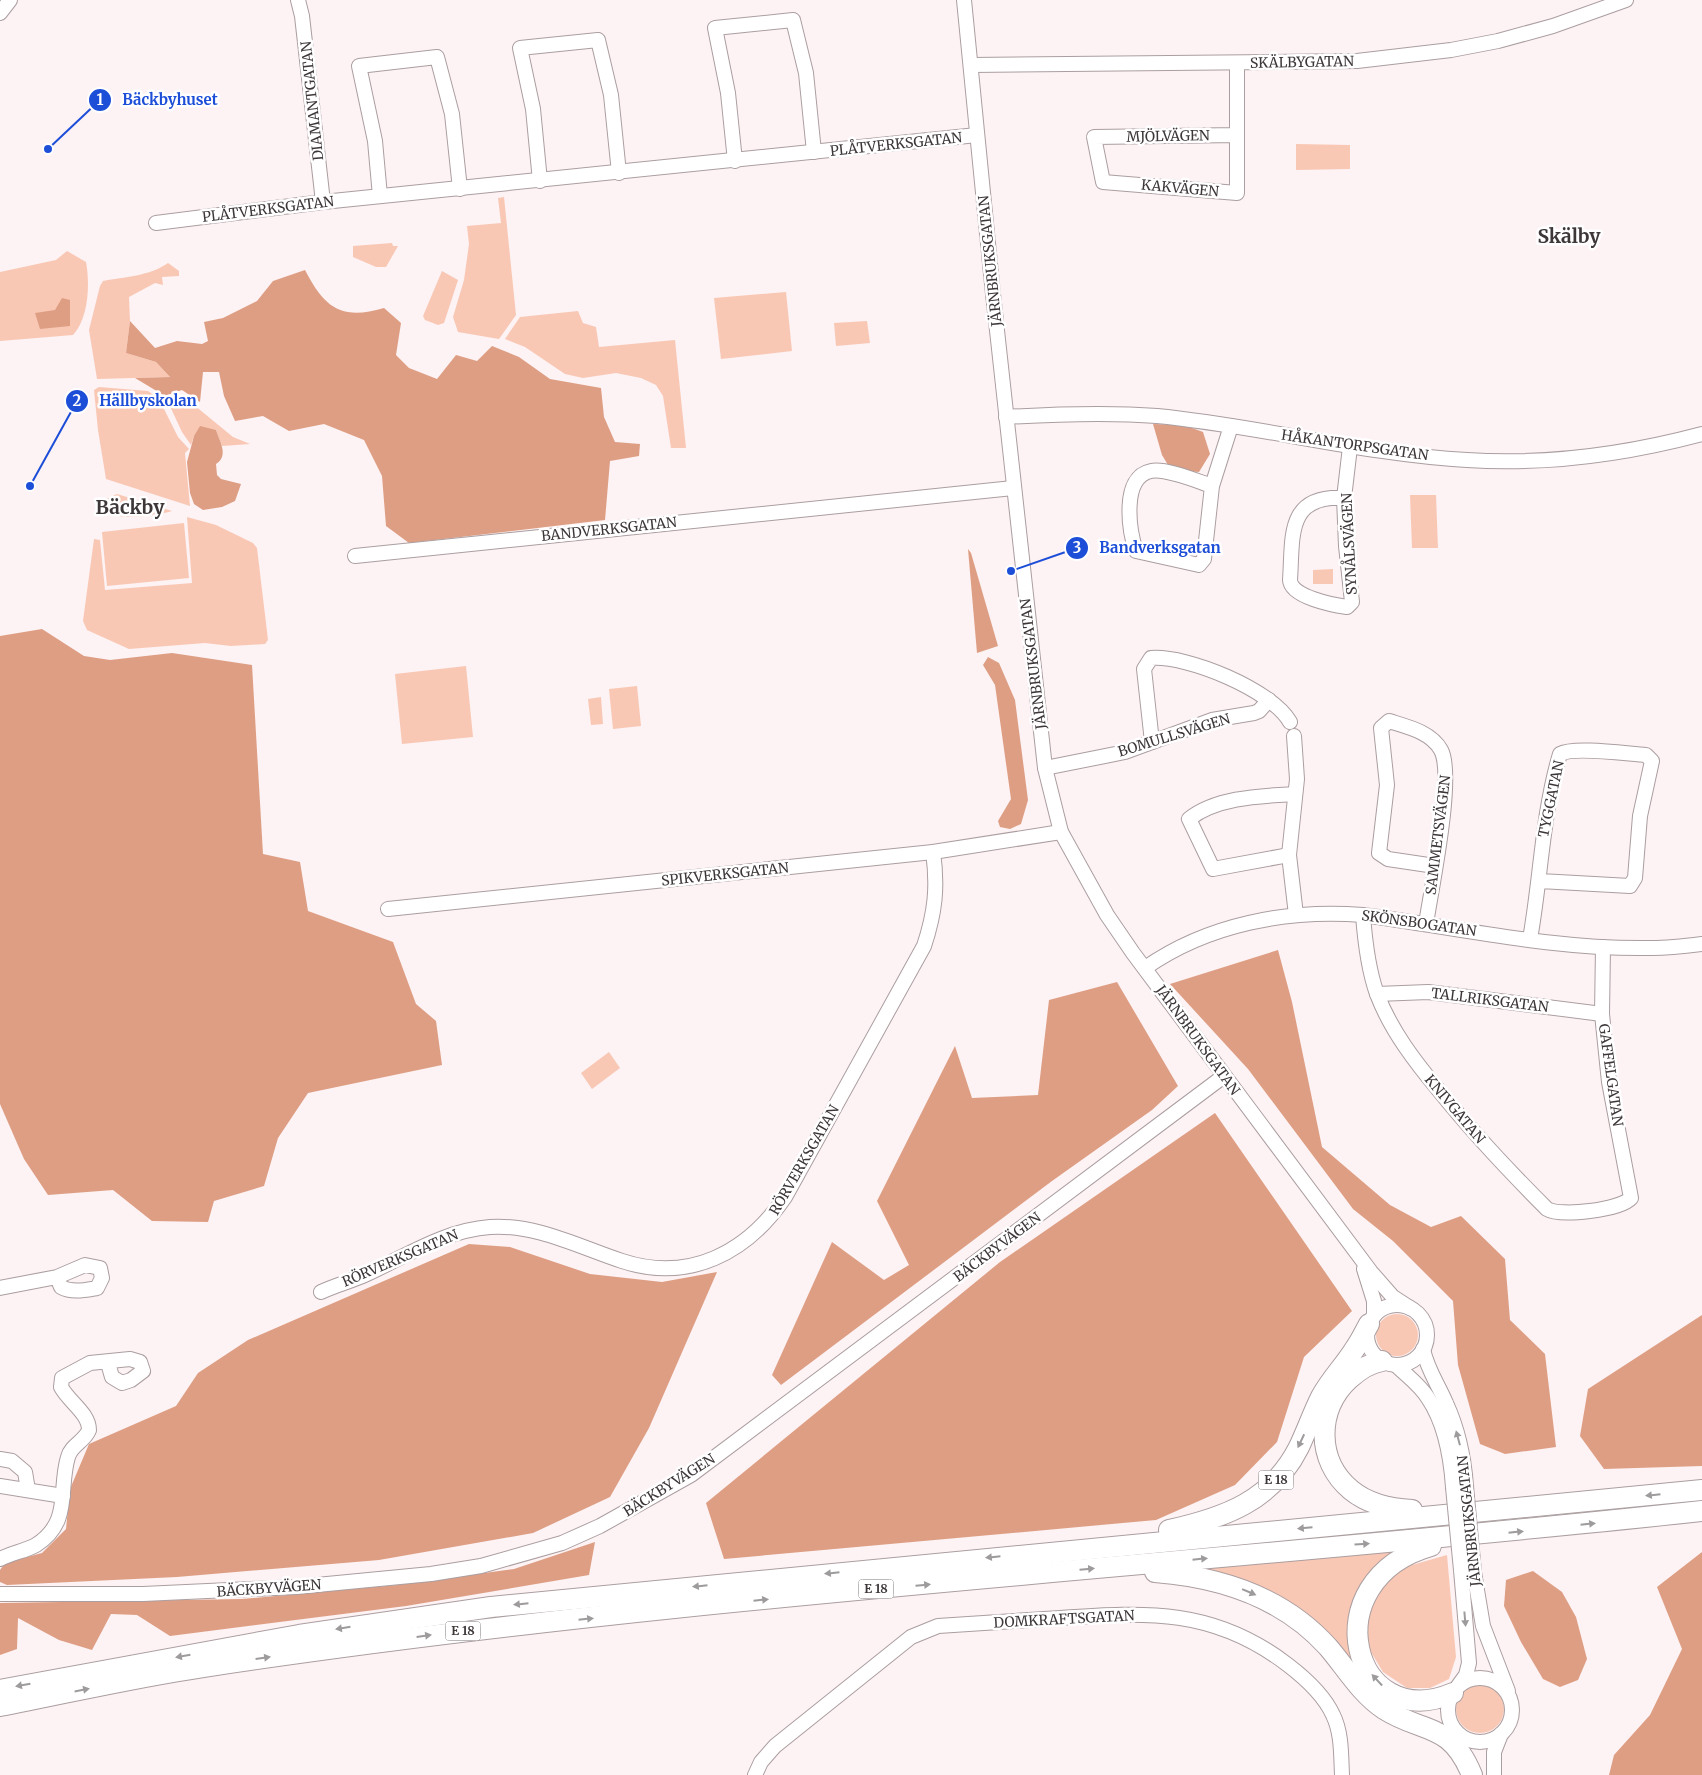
<svg xmlns="http://www.w3.org/2000/svg" width="1702" height="1775" font-family="Merriweather,serif">
  <style>
    .green { fill: #f9c8b4 }
    .forest { fill: #de9e83 }
    .lines { fill: none; stroke-linecap: round; stroke-linejoin: round }
    .minor-casing { stroke: #ab9ea0; stroke-width: 16 }
    .highway-casing { stroke: #ab9ea0; stroke-width: 22 }
    .minor { stroke: #fff; stroke-width: 14 }
    .highway { stroke: #fff; stroke-width: 20 }
    .minor-bridge-casing { stroke: #ab9ea0; stroke-width: 16; stroke-linecap: butt }
    .minor-bridge { stroke: #fff; stroke-width: 14 }
    .oneway { fill: #9e9b9c }
    .labels { text-anchor: middle; stroke-width: 5; stroke-linejoin: round; paint-order: stroke }
    .shield { fill: #fff; stroke: #777374; stroke-width: 1 }
    .shield-label { font-size: 12px; font-weight: bold; fill: #3d3738 }
    .street-label { font-size: 14px; fill: #3d3738; stroke: #fff }
    .district-label { font-size: 19px; font-weight: bold; fill: #3d3738; stroke: #fff }
    .leader { fill: none; stroke: #1d4ed8; stroke-width: 2 }
    .callout-dot { fill: #1d4ed8; stroke: #fff; stroke-width: 2 }
    .mark-label { font-size: 15px; text-anchor: middle; font-weight: bold; fill: #fff }
    .callout-label { font-size: 15px; text-anchor: middle; font-weight: bold; fill: #1d4ed8; stroke: #fff; stroke-width: 5; stroke-linejoin: round; paint-order: stroke }
  </style>
  <rect width="100%" height="100%" fill="#fdf2f4"/>
  <g class="green">
    <polygon points="1296,144 1350,145 1350,169 1296,170"/>
    <polygon points="504,197 516,315 499,339 458,332 453,317 464,280 469,244 467,226 501,223 498,198"/>
    <polygon points="392,243 393,246 398,246 386,267 376,267 353,257 353,246"/>
    <path d="M67 251 86 262C90 283 89 318 73 335L0 341V272L56 260Z"/>
    <path d="M168 263 179 271V276L162 277 163 285 155 283 129 297 130 321 126 353 156 362 170 377 97 379 89 330 100 286 103 281C124 277 150 276 168 263Z"/>
    <polygon points="442,271 458,280 444,323 438,325 425,320 423,316"/>
    <polygon points="786,292 792,351 721,359 714,298"/>
    <polygon points="578,311 583,323 596,327 599,347 675,340 686,448 671,448 663,396 656,385 641,378 616,373 583,378 565,374 525,347 505,339 520,317"/>
    <polygon points="867,321 870,343 836,346 834,323"/>
    <polygon points="99,387 148,391 159,399 178,437 189,449 185,453 190,506 106,479 98,430 94,390"/>
    <polygon points="183,396 233,437 250,444 222,446 216,430 194,436 191,445 182,432 168,402"/>
    <path d="M117 494 172 511C157 516 110 522 99 508L102 501Z"/>
    <polygon points="1410,495 1436,495 1438,548 1412,548"/>
    <polygon points="187,517 216,525 253,543 257,548 268,640 265,644 231,646 205,643 129,649 87,630 83,621 94,539 100,540 105,590 192,583"/>
    <polygon points="184,523 189,578 107,586 102,532"/>
    <polygon points="1333,569 1333,584 1313,584 1313,570"/>
    <polygon points="466,666 473,737 402,744 395,674"/>
    <polygon points="637,686 641,726 613,729 609,689"/>
    <polygon points="601,697 603,724 591,725 588,699"/>
    <polygon points="609,1052 620,1068 592,1089 581,1073"/>
    <circle cx="1397" cy="1335" r="21"/>
    <polygon points="1406,1549 1360,1588 1351,1606 1347,1626 1352,1652 1415,1707 1414,1710 1386,1700 1329,1639 1188,1568"/>
    <polygon points="1447,1555 1456,1657 1449,1679 1430,1688 1407,1688 1383,1672 1366,1644 1369,1609 1385,1581 1405,1567"/>
    <circle cx="1480" cy="1709" r="24"/>
  </g>
  <g class="forest">
    <path d="M305 270C324 307 341 321 384 308L401 323 396 355 409 368 437 379 456 355 477 361 492 346 519 357 550 379 601 388 604 417 615 442 640 444 639 456 610 461 605 520 409 543 386 526 382 476 364 440 324 424 289 431 263 416 235 421 224 396 219 372H203L200 402 182 390 165 396 135 378 170 377 156 362 126 353 130 321 155 348 177 341 202 344 208 341 204 322 223 318 257 301 273 281Z"/>
    <polygon points="62,298 70,300 70,326 40,329 35,313 55,310"/>
    <polygon points="1153,424 1184,425 1203,432 1210,454 1199,472 1171,470 1162,455"/>
    <path d="M200 426 216 430C220 442 229 456 216 464L217 475 221 479 241 484 235 501 222 507 203 510 194 504 190 493 187 462 194 436Z"/>
    <polygon points="968,549 971,553 998,646 977,653"/>
    <polygon points="42,629 84,656 110,660 172,653 252,665 263,854 300,862 308,911 393,942 416,1004 436,1021 442,1065 308,1093 278,1138 264,1186 214,1201 208,1222 152,1221 113,1190 48,1195 24,1159 0,1104 0,636"/>
    <polygon points="988,657 999,663 1015,700 1028,800 1021,824 1010,829 1000,827 998,821 1011,799 995,685 983,665"/>
    <polygon points="1278,950 1292,1002 1322,1147 1390,1205 1431,1227 1461,1216 1505,1259 1510,1320 1545,1354 1556,1447 1505,1454 1480,1444 1458,1365 1453,1301 1393,1241 1353,1209 1248,1069 1170,984"/>
    <polygon points="1117,982 1178,1086 1152,1110 1052,1181 781,1385 772,1375 832,1242 884,1280 909,1265 877,1201 955,1046 972,1098 1038,1095 1049,1000"/>
    <polygon points="1215,1113 1352,1311 1304,1357 1277,1442 1235,1485 1156,1520 724,1559 706,1503 1000,1262"/>
    <polygon points="469,1244 510,1247 590,1274 662,1282 717,1272 649,1428 610,1497 533,1533 379,1560 177,1577 7,1585 0,1582 0,1570 5,1563 42,1553 66,1529 70,1489 89,1444 176,1406 198,1373 248,1340"/>
    <polygon points="1702,1315 1702,1466 1604,1469 1580,1436 1588,1389"/>
    <polygon points="595,1542 589,1575 406,1606 170,1636 137,1615 111,1614 92,1650 59,1640 18,1618 17,1649 0,1655 0,1603 242,1599 397,1585 514,1569"/>
    <polygon points="1702,1552 1702,1775 1609,1775 1614,1755 1650,1715 1682,1649 1657,1587"/>
    <polygon points="1533,1571 1562,1592 1576,1617 1587,1659 1578,1680 1560,1687 1543,1679 1521,1642 1504,1606 1506,1580"/>
  </g>
  <g class="lines">
    <g class="minor-casing">
      <g id="minor">
        <polyline points="298,0 302,16 323,202"/>
        <polyline points="964,0 993,294 1045,768 1061,832 1107,915 1133,953 1371,1272 1393,1297 1410,1308"/>
        <polyline points="0,13 10,0"/>
        <polyline points="1237,63 1237,193 1103,182 1094,137 1237,135"/>
        <polyline points="971,65 1357,61 1451,50 1498,41 1553,26 1626,0"/>
        <polyline points="735,161 728,93 715,28 793,20 806,73 814,152"/>
        <polyline points="540,181 533,109 520,48 598,40 611,95 619,173"/>
        <polyline points="380,196 375,141 359,66 437,57 452,114 460,189"/>
        <polyline points="156,223 323,202 977,135"/>
        <path d="M1006 417C1056 414 1107 412 1157 416 1261 426 1362 454 1467 460 1544 465 1627 454 1702 434"/>
        <path d="M1212 486C1197 481 1166 468 1151 471 1121 477 1129 530 1136 551L1199 565 1204 559 1212 486 1231 426"/>
        <path d="M1344 498C1286 495 1293 536 1290 580 1291 597 1333 605 1347 607L1352 602 1346 546 1344 498 1350 447"/>
        <polyline points="355,556 1013,488"/>
        <polyline points="1294,736 1297,779 1289,855 1296,915"/>
        <path d="M1152 742 1144 669 1151 658C1187 655 1272 690 1290 722"/>
        <polyline points="1045,768 1125,752 1212,720 1254,713 1259,711 1269,700"/>
        <path d="M1289 855 1213 869 1189 819C1217 797 1261 796 1295 794"/>
        <polyline points="388,909 933,852 1061,832"/>
        <path d="M1363 915C1365 942 1368 969 1377 994 1391 1031 1416 1063 1441 1093 1474 1134 1510 1172 1547 1209 1560 1217 1620 1210 1631 1198L1609 1082 1602 1014 1603 947"/>
        <path d="M1426 924C1431 890 1455 776 1441 750 1431 732 1408 727 1389 721L1381 728 1387 785 1379 853 1388 859 1435 866"/>
        <path d="M1530 939C1541 878 1542 815 1560 754 1574 746 1628 754 1646 755L1652 761 1640 816 1635 878 1630 886 1540 881"/>
        <path d="M1145 968C1208 924 1288 909 1363 915 1459 928 1556 950 1652 948 1669 948 1686 946 1702 944"/>
        <polyline points="1377,994 1428,992 1602,1014"/>
        <polyline points="1364,1269 1374,1301 1374,1316"/>
        <path d="M0 1288 57 1277 85 1265 100 1268 102 1278 97 1288C85 1290 72 1293 61 1287L57 1277"/>
        <path d="M321 1292C336 1285 352 1281 367 1274 406 1256 446 1230 490 1227 537 1224 579 1247 622 1261 689 1283 747 1253 785 1197L924 946C935 913 938 887 933 852"/>
        <circle cx="1397" cy="1335" r="30"/>
        <path d="M1423 1349C1427 1369 1438 1384 1446 1403 1458 1429 1464 1457 1466 1486"/>
        <path d="M1396 1365C1407 1376 1420 1385 1428 1398 1445 1423 1451 1458 1453 1487"/>
        <polyline points="0,1459 12,1461 25,1472 28,1490"/>
        <polyline points="0,1486 63,1496"/>
        <path d="M0 1559C12 1553 25 1551 36 1545 72 1522 58 1490 68 1457 71 1445 85 1441 89 1430 89 1413 69 1402 61 1387L62 1378 90 1363 130 1359 140 1362 143 1371 131 1380 122 1383 112 1377 108 1363"/>
        <polyline points="1474,1572 1483,1626 1508,1691"/>
        <polyline points="0,1594 143,1594 296,1587 431,1574 481,1566 562,1543 600,1526 691,1475 1224,1076"/>
        <circle cx="1480" cy="1710" r="32"/>
        <polyline points="1458,1686 1466,1675 1469,1663 1461,1570"/>
        <path d="M755 1775 761 1762 775 1746 911 1637 938 1626C979 1623 1019 1621 1060 1618 1147 1612 1214 1608 1288 1665 1305 1678 1324 1695 1333 1715 1342 1733 1341 1756 1342 1775"/>
        <polyline points="1494,1775 1494,1752 1501,1734"/>
      </g>
    </g>
    <g class="highway-casing">
      <g id="highway">
        <path d="M1382 1361C1369 1363 1358 1371 1349 1379 1316 1409 1316 1461 1351 1490 1368 1504 1391 1509 1412 1510"/>
        <path d="M1169 1530C1224 1518 1272 1501 1299 1447 1307 1430 1313 1413 1321 1397 1330 1380 1344 1366 1354 1350 1360 1342 1364 1333 1369 1324"/>
        <path d="M1431 1546C1311 1580 1352 1736 1453 1693"/>
        <path d="M1155 1572C1221 1577 1283 1597 1328 1647 1346 1668 1361 1694 1384 1709 1423 1734 1450 1721 1472 1775"/>
        <polyline points="0,1690 299,1635 491,1607 1702,1490"/>
        <path d="M0 1706C67 1693 135 1677 203 1667 700 1592 1203 1565 1702 1511"/>
      </g>
    </g>
    <use href="#minor" class="minor"/>
    <use href="#highway" class="highway"/>
    <g class="minor-bridge-casing">
      <g id="minor-bridge">
        <polyline points="1466,1486 1474,1572"/>
        <polyline points="1453,1487 1461,1570"/>
      </g>
    </g>
    <use href="#minor-bridge" class="minor-bridge"/>
  </g>
  <defs><path id="oneway-solid" d="M-6-.8H1V-3.2L6.5 0L1 3.2V.8H-6Z" transform="scale(1.25)"/></defs>
  <g class="oneway">
    <use href="#oneway-solid" transform="translate(1458 1438) rotate(-105)"/>
    <use href="#oneway-solid" transform="translate(1301 1441) rotate(115)"/>
    <use href="#oneway-solid" transform="translate(1653 1495) rotate(174)"/>
    <use href="#oneway-solid" transform="translate(1588 1524) rotate(-6)"/>
    <use href="#oneway-solid" transform="translate(1305 1528) rotate(175)"/>
    <use href="#oneway-solid" transform="translate(1516 1532) rotate(-6)"/>
    <use href="#oneway-solid" transform="translate(1362 1544) rotate(-4)"/>
    <use href="#oneway-solid" transform="translate(993 1557) rotate(174)"/>
    <use href="#oneway-solid" transform="translate(1200 1559) rotate(-6)"/>
    <use href="#oneway-solid" transform="translate(1087 1569) rotate(-5)"/>
    <use href="#oneway-solid" transform="translate(832 1573) rotate(174)"/>
    <use href="#oneway-solid" transform="translate(923 1585) rotate(-5)"/>
    <use href="#oneway-solid" transform="translate(700 1586) rotate(174)"/>
    <use href="#oneway-solid" transform="translate(1249 1592) rotate(23)"/>
    <use href="#oneway-solid" transform="translate(761 1600) rotate(-6)"/>
    <use href="#oneway-solid" transform="translate(521 1604) rotate(174)"/>
    <use href="#oneway-solid" transform="translate(586 1619) rotate(-6)"/>
    <use href="#oneway-solid" transform="translate(1465 1619) rotate(85)"/>
    <use href="#oneway-solid" transform="translate(343 1628) rotate(171)"/>
    <use href="#oneway-solid" transform="translate(424 1636) rotate(-8)"/>
    <use href="#oneway-solid" transform="translate(183 1656) rotate(170)"/>
    <use href="#oneway-solid" transform="translate(263 1658) rotate(-8)"/>
    <use href="#oneway-solid" transform="translate(1377 1680) rotate(-133)"/>
    <use href="#oneway-solid" transform="translate(23 1685) rotate(170)"/>
    <use href="#oneway-solid" transform="translate(82 1690) rotate(-11)"/>
  </g>
  <g class="labels">
    <g class="shield">
      <rect x="1258.5" y="1470.5" width="35" height="19" rx="4"/>
      <rect x="858.5" y="1579.5" width="35" height="19" rx="4"/>
      <rect x="445.5" y="1621.5" width="35" height="19" rx="4"/>
    </g>
    <g class="shield-label">
      <text x="1276" y="1484">E 18</text>
      <text x="876" y="1593">E 18</text>
      <text x="463" y="1635">E 18</text>
    </g>
    <g class="street-label">
      <text transform="translate(1302 62) rotate(-1)" y="5">SKÄLBYGATAN</text>
      <text transform="translate(312 101) rotate(-96)" y="5">DIAMANTGATAN</text>
      <text transform="translate(1168 136) rotate(-1)" y="5">MJÖLVÄGEN</text>
      <text transform="translate(896 144) rotate(-6)" y="5">PLÅTVERKSGATAN</text>
      <text transform="translate(1180 188) rotate(5)" y="5">KAKVÄGEN</text>
      <text transform="translate(268 209) rotate(-7)" y="5">PLÅTVERKSGATAN</text>
      <text transform="translate(990 261) rotate(-96)" y="5">JÄRNBRUKSGATAN</text>
      <text transform="translate(1355 445) rotate(8)" y="5">HÅKANTORPSGATAN</text>
      <text transform="translate(609 529) rotate(-6)" y="5">BANDVERKSGATAN</text>
      <text transform="translate(1349 544) rotate(-93)" y="5">SYNÅLSVÄGEN</text>
      <text transform="translate(1033 664) rotate(-97)" y="5">JÄRNBRUKSGATAN</text>
      <text transform="translate(1174 735) rotate(-17)" y="5">BOMULLSVÄGEN</text>
      <text transform="translate(1551 799) rotate(-78)" y="5">TYGGATAN</text>
      <text transform="translate(1438 835) rotate(-83)" y="5">SAMMETSVÄGEN</text>
      <text transform="translate(725 874) rotate(-6)" y="5">SPIKVERKSGATAN</text>
      <text transform="translate(1419 923) rotate(8)" y="5">SKÖNSBOGATAN</text>
      <text transform="translate(1490 1000) rotate(7)" y="5">TALLRIKSGATAN</text>
      <text transform="translate(1198 1040) rotate(54)" y="5">JÄRNBRUKSGATAN</text>
      <text transform="translate(1611 1075) rotate(82)" y="5">GAFFELGATAN</text>
      <text transform="translate(1455 1109) rotate(50)" y="5">KNIVGATAN</text>
      <text transform="translate(804 1160) rotate(-60)" y="5">RÖRVERKSGATAN</text>
      <text transform="translate(997 1247) rotate(-37)" y="5">BÄCKBYVÄGEN</text>
      <text transform="translate(400 1258) rotate(-23)" y="5">RÖRVERKSGATAN</text>
      <text transform="translate(669 1485) rotate(-32)" y="5">BÄCKBYVÄGEN</text>
      <text transform="translate(1469 1521) rotate(-96)" y="5">JÄRNBRUKSGATAN</text>
      <text transform="translate(269 1588) rotate(-4)" y="5">BÄCKBYVÄGEN</text>
      <text transform="translate(1064 1619) rotate(-3)" y="5">DOMKRAFTSGATAN</text>
    </g>
    <g class="district-label">
      <text x="1569" y="243">Skälby</text>
      <text x="130" y="514">Bäckby</text>
    </g>
  </g>
  <path class="leader" d="M48 149L100 100M30 486L77 401M1011 571L1077 548"/>
  <g class="callout-dot">
    <circle cx="48" cy="149" r="5"/>
    <circle cx="30" cy="486" r="5"/>
    <circle cx="1011" cy="571" r="5"/>
    <circle cx="100" cy="100" r="12"/>
    <circle cx="77" cy="401" r="12"/>
    <circle cx="1077" cy="548" r="12"/>
  </g>
  <g class="mark-label">
    <text x="100" y="105">1</text>
    <text x="77" y="406">2</text>
    <text x="1077" y="553">3</text>
  </g>
  <g class="callout-label">
    <text x="170" y="105">Bäckbyhuset</text>
    <text x="148" y="406">Hällbyskolan</text>
    <text x="1160" y="553">Bandverksgatan</text>
  </g>
</svg>
